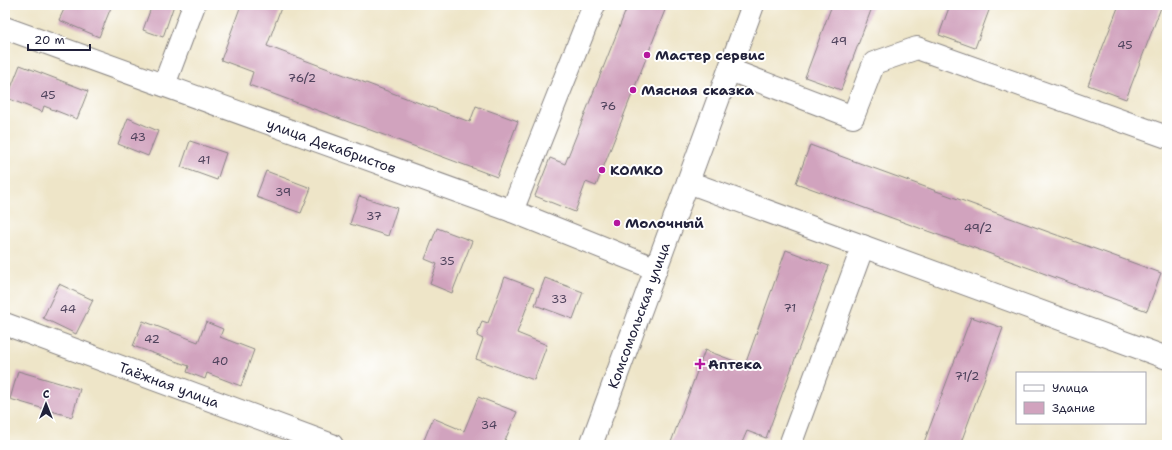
<svg xmlns="http://www.w3.org/2000/svg" width="1172" height="450" font-family="'Shantell Sans',sans-serif">
  <style>
    .building { fill: #d1a3be }
    .lines { fill: none; stroke-linecap: round; stroke-linejoin: round }
    .minor-casing { stroke: #888482; stroke-width: 24 }
    .minor { stroke: #fff; stroke-width: 22 }
    .poi-dot { fill: #b5179e; stroke: #fff; stroke-width: 1.5 }
    .labels { text-anchor: middle; stroke-width: 4; stroke-linejoin: round; paint-order: stroke }
    .number-label { font-size: 12px; fill: #4e425c }
    .poi-label { font-size: 14px; font-weight: bold; fill: #22223b; stroke: #fff; text-anchor: start }
    .street-label { font-size: 14px; fill: #22223b; stroke: #fff }
  </style>
  <rect width="100%" height="100%" fill="#fff"/>
  <filter id="ink" filterUnits="userSpaceOnUse"><feTurbulence type="fractalNoise" baseFrequency=".025" numOctaves="2"/><feDisplacementMap in="SourceGraphic" scale="8" xChannelSelector="R" yChannelSelector="G"/><feConvolveMatrix kernelMatrix="1 2 1 2 8 2 1 2 1" color-interpolation-filters="sRGB"/></filter>
  <filter id="wash" filterUnits="userSpaceOnUse"><feTurbulence type="fractalNoise" baseFrequency=".012" numOctaves="4" result="noise"/><feDisplacementMap in="SourceGraphic" scale="16" xChannelSelector="R" yChannelSelector="G"/><feGaussianBlur stdDeviation="0.9" result="paint"/><feColorMatrix in="noise" values="0 0 0 0 0 0 0 0 0 0 0 0 0 0 0 0 0 1.4 0 .05"/><feComposite in="paint" operator="in"/></filter>
  <g filter="url(#wash)">
    <rect width="100%" height="100%" fill="#eee5c8"/>
    <g id="blocks">
      <g class="building">
        <polygon points="66,5 112,5 99,37 59,20"/>
        <polygon points="152,5 174,5 163,37 143,30"/>
        <polygon points="241,5 282,5 267,46 470,122 476,106 518,121 497,177 249,85 253,72 221,60"/>
        <polygon points="628,5 667,5 596,186 586,182 575,212 535,196 550,158 565,164"/>
        <polygon points="832,5 873,5 841,90 805,77"/>
        <polygon points="950,5 991,5 975,48 939,35"/>
        <polygon points="1119,5 1162,5 1126,99 1088,85"/>
        <polygon points="20,65 88,91 77,119 44,106 42,112 7,98"/>
        <polygon points="128,118 158,131 148,156 118,144"/>
        <polygon points="190,141 226,153 217,180 181,167"/>
        <polygon points="810,145 1161,273 1147,311 796,183"/>
        <polygon points="266,171 311,188 301,213 256,197"/>
        <polygon points="359,196 397,208 388,236 350,224"/>
        <polygon points="437,228 472,241 452,293 430,284 437,264 425,259"/>
        <polygon points="786,250 829,266 766,438 747,431 741,445 670,445 705,350 745,365"/>
        <polygon points="505,277 534,288 517,333 547,345 534,380 476,359 483,339 477,336 482,321 488,323"/>
        <polygon points="545,278 583,292 573,319 535,305"/>
        <polygon points="59,284 93,300 76,334 43,318"/>
        <polygon points="971,317 1003,328 960,445 923,445"/>
        <polygon points="143,321 198,342 206,322 223,329 220,337 254,350 241,386 207,373 205,379 187,372 189,366 133,346"/>
        <polygon points="18,371 80,389 72,417 10,399"/>
        <polygon points="478,397 517,412 503,445 422,445 433,418 464,431"/>
      </g>
    </g>
  </g>
  <g filter="url(#ink)">
    <use href="#blocks" fill-opacity="0" stroke="#888482" stroke-width="1"/>
    <g class="lines">
      <g class="minor-casing">
        <g id="minor">
          <path id="s1" d="M5 28 512 211 656 269"/>
          <polyline points="730,70 853,117 874,63 917,48 1167,137"/>
          <polyline points="164,85 194,5"/>
          <polyline points="688,182 1167,358"/>
          <polyline points="512,211 594,5"/>
          <path id="s2" d="M5 324 332 445"/>
          <path id="s3" d="M591 445 753 5"/>
          <polyline points="790,445 863,246"/>
        </g>
      </g>
      <use href="#minor" class="minor"/>
    </g>
  </g>
  <g class="poi-dot">
    <circle cx="647" cy="55" r="4"/>
    <circle cx="633" cy="90" r="4"/>
    <circle cx="602" cy="170" r="4"/>
    <circle cx="617" cy="223" r="4"/>
    <path d="M698 358h4v4h4v4h-4v4h-4v-4h-4v-4h4z"/>
  </g>
  <g class="labels">
    <g class="number-label">
      <text x="839" y="45">49</text>
      <text x="1125" y="49">45</text>
      <text x="302" y="82">76/2</text>
      <text x="48" y="99">45</text>
      <text x="608" y="110">76</text>
      <text x="138" y="141">43</text>
      <text x="204" y="164">41</text>
      <text x="283" y="196">39</text>
      <text x="374" y="220">37</text>
      <text x="978" y="232">49/2</text>
      <text x="447" y="265">35</text>
      <text x="559" y="303">33</text>
      <text x="790" y="312">71</text>
      <text x="68" y="313">44</text>
      <text x="152" y="343">42</text>
      <text x="220" y="365">40</text>
      <text x="967" y="380">71/2</text>
      <text x="489" y="429">34</text>
    </g>
    <g class="poi-label">
      <text x="655" y="60">Мастер сервис</text>
      <text x="641" y="95">Мясная сказка</text>
      <text x="610" y="175">КОМКО</text>
      <text x="625" y="228">Молочный</text>
      <text x="708" y="369">Аптека</text>
    </g>
    <g class="street-label">
      <text dy="5" stroke="none"><textPath href="#s1" startOffset="347">улица Декабристов</textPath></text>
      <text dy="5" stroke="none"><textPath href="#s3" startOffset="138">Комсомольская улица</textPath></text>
      <text dy="5" stroke="none"><textPath href="#s2" startOffset="175">Таёжная улица</textPath></text>
    </g>
  </g>
  <rect width="1172" height="450" fill="none" stroke="#fff" stroke-width="20"/>
  <rect x="1016" y="372" width="130" height="52" fill="#ffffff" stroke="#a7a7b1"/>
  <rect x="1024" y="385" width="20" height="6" fill="#ffffff" stroke="#a7a7b1"/>
  <text x="1052" y="392" font-size="12" fill="#22223b">Улица</text>
  <rect x="1024" y="402" width="20" height="12" fill="#d1a3be" stroke="#a7a7b1"/>
  <text x="1052" y="412" font-size="12" fill="#22223b">Здание</text>
  <g transform="translate(46 404)" stroke="#ffffff" stroke-width="3" paint-order="stroke">
  <path d="M0-3L7 15L0 10L-7 15Z" fill="#22223b"/>
  <text y="-6" font-size="11" font-weight="bold" text-anchor="middle" fill="#22223b">С</text>
  </g>
  <path d="M28 44v6h62v-6" fill="none" stroke="#22223b" stroke-width="2"/>
  <text x="34" y="44" font-size="12" fill="#22223b" stroke="#ffffff" stroke-width="3" paint-order="stroke">20 m</text>
</svg>
